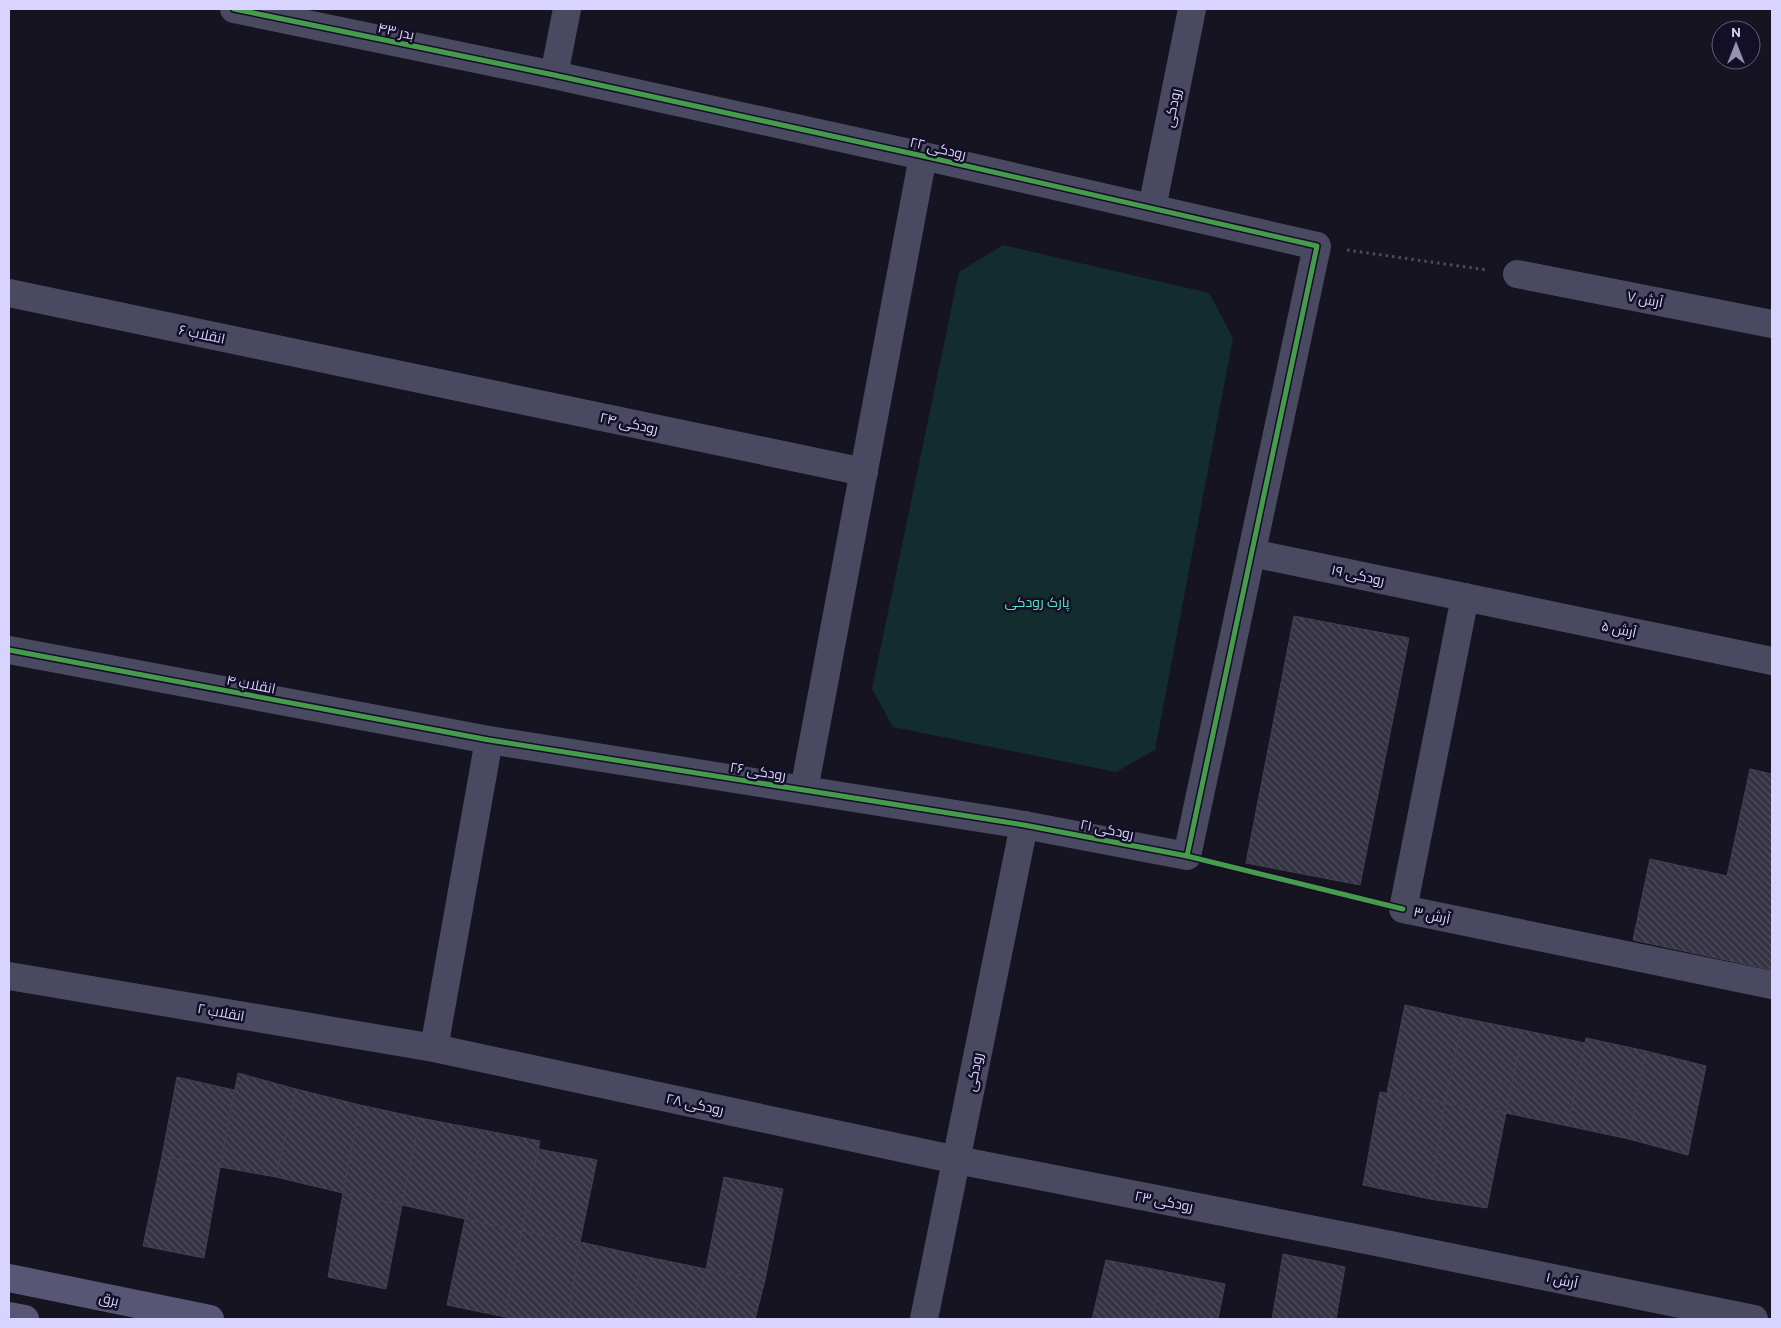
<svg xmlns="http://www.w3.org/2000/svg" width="1781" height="1328" font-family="Overpass,Cairo,sans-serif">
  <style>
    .park { fill: #132c2d }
    .building { fill: url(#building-back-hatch); stroke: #433f54 }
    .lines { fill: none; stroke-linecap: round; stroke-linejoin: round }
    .path { stroke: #44505f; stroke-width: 3; stroke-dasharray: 2.5 4; stroke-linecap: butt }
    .street { stroke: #4a4962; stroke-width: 28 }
    .secondary { stroke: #575674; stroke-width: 28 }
    .cycleway-casing { stroke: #130f26; stroke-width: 8 }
    .cycleway { stroke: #469c4c; stroke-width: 5 }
    .labels { text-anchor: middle; stroke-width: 5; stroke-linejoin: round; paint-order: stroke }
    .street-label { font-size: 14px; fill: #d9d4ff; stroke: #130f26 }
    .park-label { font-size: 14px; fill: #5fe0c0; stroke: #130f26 }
  </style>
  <defs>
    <pattern id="building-back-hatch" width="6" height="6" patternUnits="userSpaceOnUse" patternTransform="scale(1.25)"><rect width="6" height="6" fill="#343243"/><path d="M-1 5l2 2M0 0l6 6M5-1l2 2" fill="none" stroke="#514f5f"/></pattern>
  </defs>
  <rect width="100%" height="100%" fill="#161421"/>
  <polygon class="park" points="1003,245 1209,293 1233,338 1155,750 1116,772 893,727 872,689 959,272"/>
  <g class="building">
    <polygon points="1294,616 1409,638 1360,885 1246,863"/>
    <polygon points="1750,769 1772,774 1772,970 1633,940 1650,859 1727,876"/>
    <polygon points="1405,1005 1463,1018 1445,1103 1387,1092"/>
    <polygon points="1463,1018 1523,1030 1506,1113 1445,1103"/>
    <polygon points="1523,1030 1585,1043 1568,1126 1506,1113"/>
    <polygon points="1586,1038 1646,1051 1629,1139 1568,1126"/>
    <polygon points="1646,1051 1706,1066 1688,1155 1629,1139"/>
    <polygon points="238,1073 296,1089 276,1177 220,1167"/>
    <polygon points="177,1077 234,1090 220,1167 162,1156"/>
    <polygon points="296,1089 360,1105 343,1193 276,1177"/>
    <polygon points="1380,1092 1445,1103 1430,1199 1363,1185"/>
    <polygon points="1445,1103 1506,1113 1487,1208 1430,1199"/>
    <polygon points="360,1105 420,1118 402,1205 343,1193"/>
    <polygon points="420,1118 483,1130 465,1219 402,1205"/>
    <polygon points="483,1130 540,1141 522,1231 465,1219"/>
    <polygon points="538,1149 597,1160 580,1242 522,1231"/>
    <polygon points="162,1156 220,1167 204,1258 143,1246"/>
    <polygon points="724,1177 783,1189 765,1280 706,1269"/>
    <polygon points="343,1193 402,1205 386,1289 328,1277"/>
    <polygon points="465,1219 522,1231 505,1317 447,1305"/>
    <polygon points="522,1231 580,1242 568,1319 520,1319 505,1317"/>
    <polygon points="580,1242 643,1256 629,1319 568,1319"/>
    <polygon points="1283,1254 1345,1267 1336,1319 1272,1319"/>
    <polygon points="643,1256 706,1269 694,1319 629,1319"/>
    <polygon points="1106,1260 1163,1271 1152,1319 1092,1319"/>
    <polygon points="706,1269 765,1280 755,1319 694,1319"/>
    <polygon points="1163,1271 1225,1284 1218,1319 1152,1319"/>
  </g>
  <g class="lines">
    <polyline class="path" points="1347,250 1487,270"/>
    <g class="street">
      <polyline points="554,75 567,9"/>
      <polyline points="1152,208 1192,9"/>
      <polyline points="1517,274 1772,324"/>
      <polyline points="9,293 864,472"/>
      <polyline points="1252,553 1772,661"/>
      <polyline points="1465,597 1403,909 1772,985"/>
      <polyline points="9,650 489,740 1024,825 1187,856 1317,246 923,156 554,75 234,9"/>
      <polyline points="804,790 923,156"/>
      <polyline points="9,976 434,1048 957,1160 1371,1241 1754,1319"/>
      <polyline points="434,1048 489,740"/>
      <polyline points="924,1319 1024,825"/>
    </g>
    <g class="secondary">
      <polyline points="9,1278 210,1319"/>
      <polyline points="9,1316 25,1319"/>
    </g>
    <g class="cycleway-casing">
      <g id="cycleway">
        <polyline points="234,9 554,75 923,156 1317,246 1187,856"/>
        <polyline points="9,650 489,740 1024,825 1187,856 1403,909"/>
      </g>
    </g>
    <use href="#cycleway" class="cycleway"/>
  </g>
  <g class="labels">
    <g class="street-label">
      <text transform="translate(396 31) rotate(12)" y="5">بدر ۴۳</text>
      <text transform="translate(1172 108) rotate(-79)" y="5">رودکی</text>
      <text transform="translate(938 148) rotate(13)" y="5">رودکی ۲۲</text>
      <text transform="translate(1645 299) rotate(11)" y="5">آرش ۷</text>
      <text transform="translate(202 334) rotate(12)" y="5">انقلاب ۶</text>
      <text transform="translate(629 423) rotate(12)" y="5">رودکی ۲۴</text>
      <text transform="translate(1358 575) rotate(12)" y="5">رودکی ۱۹</text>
      <text transform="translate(1619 629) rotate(12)" y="5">آرش ۵</text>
      <text transform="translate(251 684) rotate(11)" y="5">انقلاب ۴</text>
      <text transform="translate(758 771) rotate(9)" y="5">رودکی ۲۶</text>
      <text transform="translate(1107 829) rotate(11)" y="5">رودکی ۲۱</text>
      <text transform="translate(1432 915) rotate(12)" y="5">آرش ۳</text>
      <text transform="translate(221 1012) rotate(10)" y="5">انقلاب ۲</text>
      <text transform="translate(974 1072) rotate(-79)" y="5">رودکی</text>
      <text transform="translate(695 1104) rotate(12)" y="5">رودکی ۲۸</text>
      <text transform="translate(1164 1201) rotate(11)" y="5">رودکی ۲۳</text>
      <text transform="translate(1562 1280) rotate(12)" y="5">آرش ۱</text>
      <text transform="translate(109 1299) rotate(12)" y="5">برق</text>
    </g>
    <g class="park-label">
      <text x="1037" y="607">پارک رودکی</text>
    </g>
  </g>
  <rect width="1781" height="1328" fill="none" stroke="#d9d4ff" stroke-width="20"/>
  <g transform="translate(1736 45)"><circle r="24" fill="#130f26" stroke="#625e7d"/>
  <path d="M0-4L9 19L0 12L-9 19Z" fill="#9591b1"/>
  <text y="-8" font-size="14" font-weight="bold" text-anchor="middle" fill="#d9d4ff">N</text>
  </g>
</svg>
